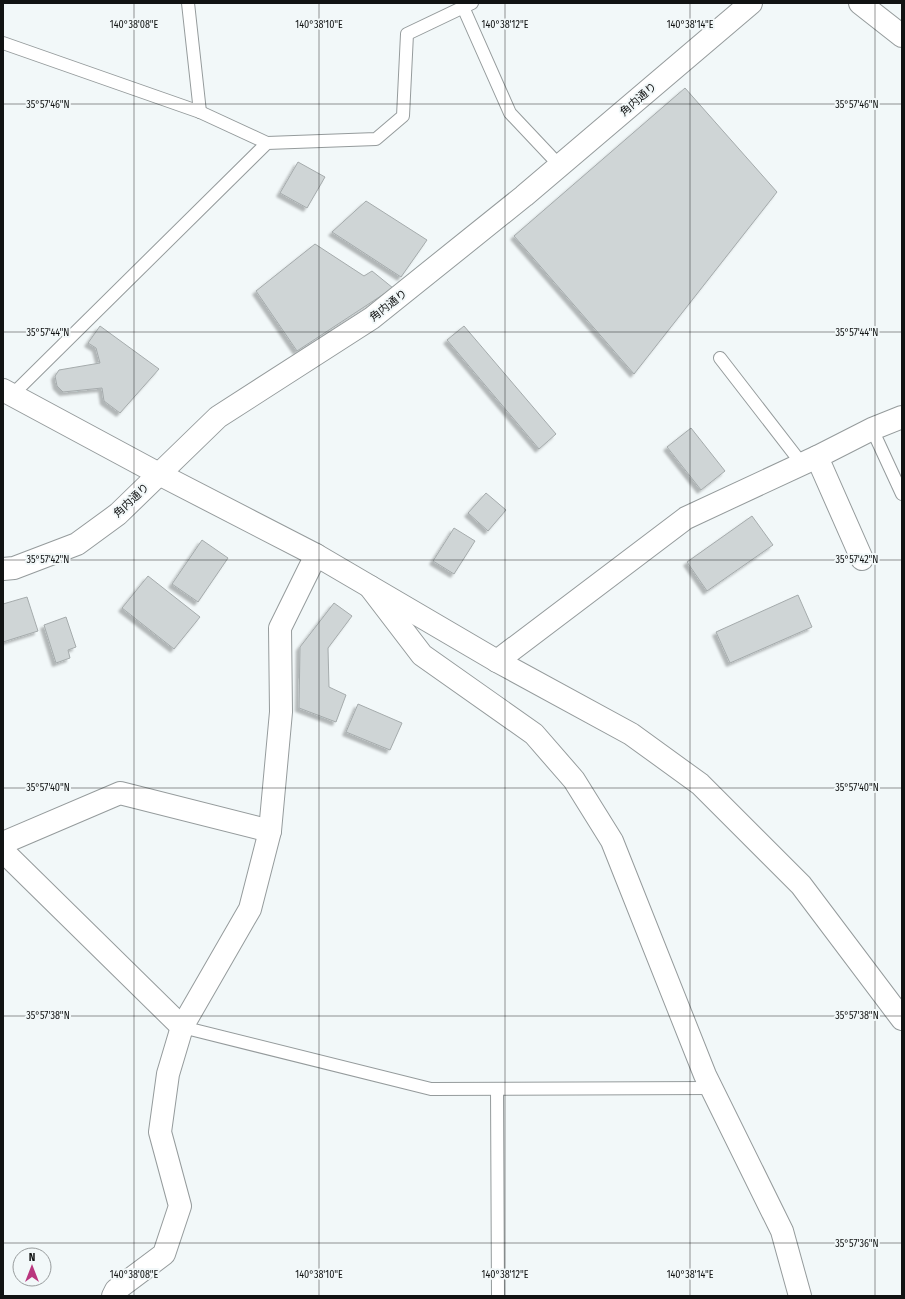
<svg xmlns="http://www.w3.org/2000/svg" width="905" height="1299" font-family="'Fira Sans Condensed','Noto Sans JP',sans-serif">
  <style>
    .building { fill: #cfd5d6; stroke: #a5abac; filter: url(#shadow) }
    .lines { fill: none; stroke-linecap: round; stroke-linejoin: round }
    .lane-casing { stroke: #959b9c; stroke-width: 14 }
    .street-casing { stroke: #959b9c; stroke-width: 24 }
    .secondary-casing { stroke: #959b9c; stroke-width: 24 }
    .lane { stroke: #fff; stroke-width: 12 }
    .street { stroke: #fff; stroke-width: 22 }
    .secondary { stroke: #fff; stroke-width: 22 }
    .ticks { fill: none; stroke: #111313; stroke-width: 1; stroke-opacity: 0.45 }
    .labels { text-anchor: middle; stroke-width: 4; stroke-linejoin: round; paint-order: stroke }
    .street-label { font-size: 11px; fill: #111313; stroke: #f2f8f9 }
    .ticks-label { font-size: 10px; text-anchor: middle; fill: #111313; stroke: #f2f8f9; stroke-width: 4; stroke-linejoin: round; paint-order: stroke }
  </style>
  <defs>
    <filter id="shadow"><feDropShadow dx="-3.5" dy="3.5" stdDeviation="1" flood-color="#0004"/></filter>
  </defs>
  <rect width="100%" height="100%" fill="#f2f8f9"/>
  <g class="building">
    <polygon points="685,88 777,192 634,374 514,236"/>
    <polygon points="298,162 325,177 307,208 280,193"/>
    <polygon points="366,201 427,240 401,277 332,232"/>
    <polygon points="315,244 364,276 372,271 393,288 297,351 256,291"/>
    <polygon points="100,326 159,369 120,413 104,401 102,388 63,392 57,386 55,376 59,370 100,363 96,348 88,343"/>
    <polygon points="464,326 556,434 539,449 447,340"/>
    <polygon points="691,428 725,471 701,490 667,447"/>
    <polygon points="486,493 506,510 488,531 468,513"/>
    <polygon points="752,516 773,545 707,591 687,562"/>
    <polygon points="454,528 475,541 454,574 433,561"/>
    <polygon points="202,540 228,558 198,602 172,584"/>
    <polygon points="148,576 200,617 174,649 122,608"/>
    <polygon points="798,595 812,627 730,663 716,632"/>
    <polygon points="27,597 38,631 3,642 3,604"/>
    <polygon points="334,603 352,616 328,648 329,687 346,695 336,722 299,708 300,647"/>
    <polygon points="66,617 76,647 68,650 70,658 56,663 44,625"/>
    <polygon points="358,704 402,723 390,750 346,732"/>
  </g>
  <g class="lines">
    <g class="lane-casing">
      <g id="lane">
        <polyline points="188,3 200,112"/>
        <polyline points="463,7 510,113 560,166"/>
        <polyline points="3,43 200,112 267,143"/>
        <polyline points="720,358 802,464"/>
        <polyline points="12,395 267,143 376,139 403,116 407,34 472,3"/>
        <polyline points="872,429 902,494"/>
        <polyline points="182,1027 431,1089 711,1088"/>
        <polyline points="497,1089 498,1296"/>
      </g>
    </g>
    <g class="street-casing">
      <g id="street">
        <polyline points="860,3 902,36"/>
        <polyline points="862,559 817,457 872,429 902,417"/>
        <polyline points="370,587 422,655 534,734 574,780 612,841 705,1075 782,1231 800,1296"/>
        <polyline points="497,661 686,518 817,457"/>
        <polyline points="3,843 120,793 270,831"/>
        <polyline points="3,851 182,1027"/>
        <polyline points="113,1296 116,1290 164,1254 180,1206 160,1132 168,1074 182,1027 250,909 270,831 281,712 280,628 316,555"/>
      </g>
    </g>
    <g class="secondary-casing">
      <g id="secondary">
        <polyline points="3,390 159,474 316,555 497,661 631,734 700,784 801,885 902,1019"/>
        <polyline points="3,569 14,568 77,544 118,514 218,417 372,318 524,196 751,3"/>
      </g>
    </g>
    <use href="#lane" class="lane"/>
    <use href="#street" class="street"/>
    <use href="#secondary" class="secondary"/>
  </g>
  <path class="ticks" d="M134 3V1296M319 3V1296M505 3V1296M690 3V1296M875 3V1296M3 104H902M3 332H902M3 560H902M3 788H902M3 1016H902M3 1243H902"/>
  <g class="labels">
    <g class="street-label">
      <text transform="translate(638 99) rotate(-41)" y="4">角内通り</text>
      <text transform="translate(388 305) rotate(-38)" y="4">角内通り</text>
      <text transform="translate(131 500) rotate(-43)" y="4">角内通り</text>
    </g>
  </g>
  <g class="ticks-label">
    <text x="134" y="28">140°38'08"E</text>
    <text x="319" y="28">140°38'10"E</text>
    <text x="505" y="28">140°38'12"E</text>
    <text x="690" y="28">140°38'14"E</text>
    <text x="48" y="108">35°57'46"N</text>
    <text x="857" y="108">35°57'46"N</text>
    <text x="48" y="336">35°57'44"N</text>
    <text x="857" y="336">35°57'44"N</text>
    <text x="48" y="563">35°57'42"N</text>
    <text x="857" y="563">35°57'42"N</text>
    <text x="48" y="791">35°57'40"N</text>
    <text x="857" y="791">35°57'40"N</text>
    <text x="48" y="1019">35°57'38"N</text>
    <text x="857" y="1019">35°57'38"N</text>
    <text x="857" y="1247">35°57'36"N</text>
    <text x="134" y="1278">140°38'08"E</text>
    <text x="319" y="1278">140°38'10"E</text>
    <text x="505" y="1278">140°38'12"E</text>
    <text x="690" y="1278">140°38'14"E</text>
  </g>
  <rect width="905" height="1299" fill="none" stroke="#111313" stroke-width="8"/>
  <g transform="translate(32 1267)"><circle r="19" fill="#f2f8f9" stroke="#989c9d"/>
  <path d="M0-3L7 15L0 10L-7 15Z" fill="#b9367e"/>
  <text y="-6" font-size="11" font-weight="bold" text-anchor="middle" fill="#111313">N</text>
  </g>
</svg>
